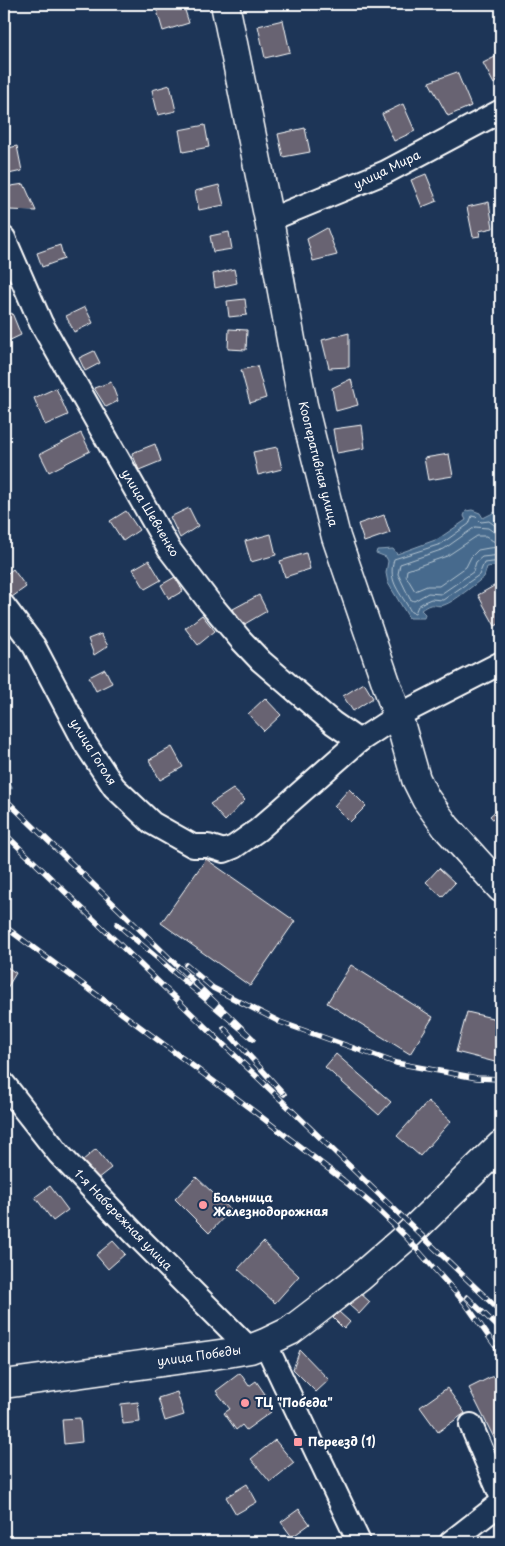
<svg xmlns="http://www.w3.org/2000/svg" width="505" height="1546" font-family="'Playpen Sans',sans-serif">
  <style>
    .water { fill: #466b8d; stroke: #90a6bb }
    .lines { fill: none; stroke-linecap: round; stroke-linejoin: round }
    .shore { stroke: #b5c4d1; stroke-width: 1 }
    .stream { stroke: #90a6bb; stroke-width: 5 }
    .building { fill: #676472; stroke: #fff }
    .minor-casing { stroke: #fff; stroke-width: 26 }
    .major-casing { stroke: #fff; stroke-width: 31 }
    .minor { stroke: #1d3557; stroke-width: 22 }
    .major { stroke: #1d3557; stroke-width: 28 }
    .rail-casing { stroke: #fff; stroke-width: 5.5 }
    .rail { stroke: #1d3557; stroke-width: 4; stroke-dasharray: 11; stroke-linecap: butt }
    .poi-dot { fill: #ff9aa2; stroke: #1d3557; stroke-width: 2 }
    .labels { text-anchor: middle; stroke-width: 4; stroke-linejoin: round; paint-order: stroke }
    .street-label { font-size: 12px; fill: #fff; stroke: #1d3557 }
    .poi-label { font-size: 12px; font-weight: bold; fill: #fff; stroke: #1d3557; text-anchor: start }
  </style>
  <rect width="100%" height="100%" fill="#1d3557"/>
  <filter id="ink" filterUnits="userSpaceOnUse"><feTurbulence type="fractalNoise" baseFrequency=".02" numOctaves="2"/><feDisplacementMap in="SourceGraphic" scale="10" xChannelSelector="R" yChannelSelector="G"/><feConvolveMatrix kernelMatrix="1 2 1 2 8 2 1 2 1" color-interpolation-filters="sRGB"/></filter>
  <g filter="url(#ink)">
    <path class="water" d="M472 510 480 513 483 518 495 512V519L501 525V565L487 567 484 577C475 584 454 602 444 605 433 608 435 600 421 610L425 614 424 618H409L388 583 386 573 388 561 386 557 376 553 377 550 393 549 397 554 438 539 466 520 464 516 466 511Z"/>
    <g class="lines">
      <g class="shore">
        <path d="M501 528 497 527 489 521 481 522 476 517 472 516 469 524 441 544 394 559C387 583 401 592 411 612L415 613 418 606 424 602 431 599 443 600 479 575 484 563 501 561"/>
        <polyline points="501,534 495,533 488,528 475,527 444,549 400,564 398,574 410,599 414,601 428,593 441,594 473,572 476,562 482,557 501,555"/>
        <polyline points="501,542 493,541 486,536 477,536 447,556 407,570 406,576 415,591 427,586 439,586 466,567 471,557 478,550 489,548 501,547"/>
      </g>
      <polyline class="stream" points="4,777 10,787"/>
    </g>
    <g class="building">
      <polygon points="155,4 183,4 189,23 163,31"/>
      <polygon points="283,20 290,52 265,58 258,26"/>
      <polygon points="501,54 501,80 494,84 483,63"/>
      <polygon points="457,72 471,106 448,116 429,82"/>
      <polygon points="4,77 9,90 4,92"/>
      <polygon points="170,85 176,111 158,115 152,90"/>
      <polygon points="403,104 415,131 394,141 382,114"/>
      <polygon points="205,125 209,147 183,152 179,130"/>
      <polygon points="305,128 310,152 283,157 278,134"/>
      <polygon points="17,146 22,171 4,175 4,149"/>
      <polygon points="426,174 437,201 422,207 411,180"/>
      <polygon points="24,184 36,211 9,210 5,187"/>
      <polygon points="219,185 224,205 199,210 195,191"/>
      <polygon points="489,202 493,228 479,231 480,236 473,237 467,207"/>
      <polygon points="327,228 337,255 313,261 307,239"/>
      <polygon points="229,232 232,249 213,252 210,236"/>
      <polygon points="60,245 64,259 42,267 37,253"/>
      <polygon points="234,269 237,283 215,288 213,274"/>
      <polygon points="245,299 247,315 229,317 227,301"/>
      <polygon points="85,307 93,323 74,332 66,316"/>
      <polygon points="12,313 21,335 4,343 4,317"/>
      <polygon points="229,329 247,330 246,350 228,349"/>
      <polygon points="349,333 349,367 329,368 322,340"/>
      <polygon points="94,351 100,363 85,371 79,358"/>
      <polygon points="257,366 266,398 250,403 241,370"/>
      <polygon points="351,379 358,405 336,411 332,388"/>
      <polygon points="111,382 118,401 106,407 94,388"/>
      <polygon points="56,388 68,415 45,425 34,398"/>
      <polygon points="362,425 365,448 337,453 333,429"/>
      <polygon points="81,433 90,451 49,472 40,454"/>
      <polygon points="155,444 161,461 139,470 132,453"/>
      <polygon points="277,447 282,469 258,475 253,452"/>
      <polygon points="449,454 453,476 428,480 424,458"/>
      <polygon points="189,508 198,526 180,538 170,517"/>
      <polygon points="126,511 139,530 123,541 110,521"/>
      <polygon points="384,515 390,533 364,542 358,524"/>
      <polygon points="271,534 276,555 251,562 245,541"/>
      <polygon points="306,553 310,569 285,577 280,561"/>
      <polygon points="149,560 161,580 145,589 133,569"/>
      <polygon points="13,569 26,587 12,597 4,585 4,576"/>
      <polygon points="175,577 183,591 169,599 161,585"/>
      <polygon points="501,582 501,623 495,626 478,595"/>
      <polygon points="259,595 267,611 243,625 233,609"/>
      <polygon points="202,615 215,631 198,645 185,628"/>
      <polygon points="101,634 108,646 94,655 88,639"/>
      <polygon points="105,669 112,683 96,691 89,677"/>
      <polygon points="364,683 373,698 353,711 343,696"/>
      <polygon points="265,698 281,715 264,731 248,714"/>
      <polygon points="172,747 183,767 160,780 149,760"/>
      <polygon points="233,789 245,800 225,821 210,804"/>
      <polygon points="349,789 366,806 350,822 334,806"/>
      <polygon points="501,806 501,824 499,826 490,816"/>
      <polygon points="206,859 295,921 250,986 161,923"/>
      <polygon points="439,868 455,883 442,897 426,882"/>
      <polygon points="4,965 16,973 4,993"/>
      <polygon points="351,965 433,1017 410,1054 327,1003"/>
      <polygon points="467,1012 501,1020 501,1055 499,1063 456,1052"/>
      <polygon points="336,1054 391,1102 379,1115 325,1067"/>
      <polygon points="428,1101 451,1121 420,1156 397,1136"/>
      <polygon points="96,1149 111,1168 97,1179 82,1161"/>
      <polygon points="196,1177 231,1210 209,1233 175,1199"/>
      <polygon points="50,1186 68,1210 53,1221 35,1197"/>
      <polygon points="113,1241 125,1254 108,1269 96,1255"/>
      <polygon points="263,1242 299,1276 275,1303 238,1269"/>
      <polygon points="360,1293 370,1302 359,1314 349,1305"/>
      <polygon points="339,1312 350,1322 344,1329 333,1318"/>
      <polygon points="300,1350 329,1380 316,1392 293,1369"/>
      <polygon points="240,1373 249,1386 256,1381 265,1394 260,1398 271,1412 246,1430 242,1425 236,1430 224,1413 230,1409 216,1391"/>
      <polygon points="499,1373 501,1377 501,1452 469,1388"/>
      <polygon points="447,1388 465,1413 438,1432 420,1407"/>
      <polygon points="177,1392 184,1415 165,1421 158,1398"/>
      <polygon points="138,1402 140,1422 123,1424 121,1404"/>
      <polygon points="80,1418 82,1442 64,1444 62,1419"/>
      <polygon points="275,1440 294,1463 270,1482 251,1459"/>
      <polygon points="247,1484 257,1502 236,1514 226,1497"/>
      <polygon points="299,1509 310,1524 292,1537 281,1522"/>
    </g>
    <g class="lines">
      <g class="minor-casing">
        <g id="minor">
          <polyline points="269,220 386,172 501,111"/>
          <polyline points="4,238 41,323 169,549 210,603 241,640 261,661 333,723 359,741"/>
          <polyline points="4,606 34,646 86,745 114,787 152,823 193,846 208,846 224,851 234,847 258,830 359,741 397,716 501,663"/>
          <polyline points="4,1084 59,1154 133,1232 250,1349"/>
          <polyline points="265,1343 359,1542"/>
          <polyline points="471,1425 501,1496"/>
          <polyline points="451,1542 501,1503"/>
        </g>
      </g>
      <g class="major-casing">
        <g id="major">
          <polyline points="225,4 269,220 303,405 336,537 401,726 416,779 426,799 446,827 501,888"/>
          <polyline points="4,1384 227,1353 250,1349 265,1343 290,1331 311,1315 359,1278 406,1237 501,1145"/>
        </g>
      </g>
      <use href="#minor" class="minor"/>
      <use href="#major" class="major"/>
      <g class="rail-casing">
        <g id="rail">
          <polyline points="4,798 253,1039 117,924"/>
          <polyline points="4,833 501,1312"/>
          <polyline points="4,926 255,1112 343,1180 374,1206 406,1237 465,1303 501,1354"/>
          <polyline points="186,965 213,988 280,1022 396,1063 477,1078 501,1079"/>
          <polyline points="224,1028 284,1094"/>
          <polyline points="467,1297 501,1330"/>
        </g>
      </g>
      <use href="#rail" class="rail"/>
    </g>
  </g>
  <g class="poi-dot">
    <circle cx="203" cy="1205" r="5"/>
    <circle cx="245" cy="1403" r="5"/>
    <rect x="293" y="1437" width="10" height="10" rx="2.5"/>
  </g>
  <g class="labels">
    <g class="street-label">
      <text transform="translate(387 170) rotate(-26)" y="4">улица Мира</text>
      <text transform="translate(318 464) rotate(76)" y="4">Кооперативная улица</text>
      <text transform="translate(150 513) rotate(59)" y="4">улица Шевченко</text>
      <text transform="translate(93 752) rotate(58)" y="4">улица Гоголя</text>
      <text transform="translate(123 1220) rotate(46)" y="4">1-я Набережная улица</text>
      <text transform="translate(199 1356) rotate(-8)" y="4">улица Победы</text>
    </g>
    <g class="poi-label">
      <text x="213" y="1202">Больница<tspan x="213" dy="14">Железнодорожная</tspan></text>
      <text x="255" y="1407">ТЦ "Победа"</text>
      <text x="308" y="1446">Переезд (1)</text>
    </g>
  </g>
  <rect width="505" height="1546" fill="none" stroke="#1d3557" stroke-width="20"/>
  <rect x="10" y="10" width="485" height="1526" fill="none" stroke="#fff" stroke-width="2" filter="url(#ink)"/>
</svg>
